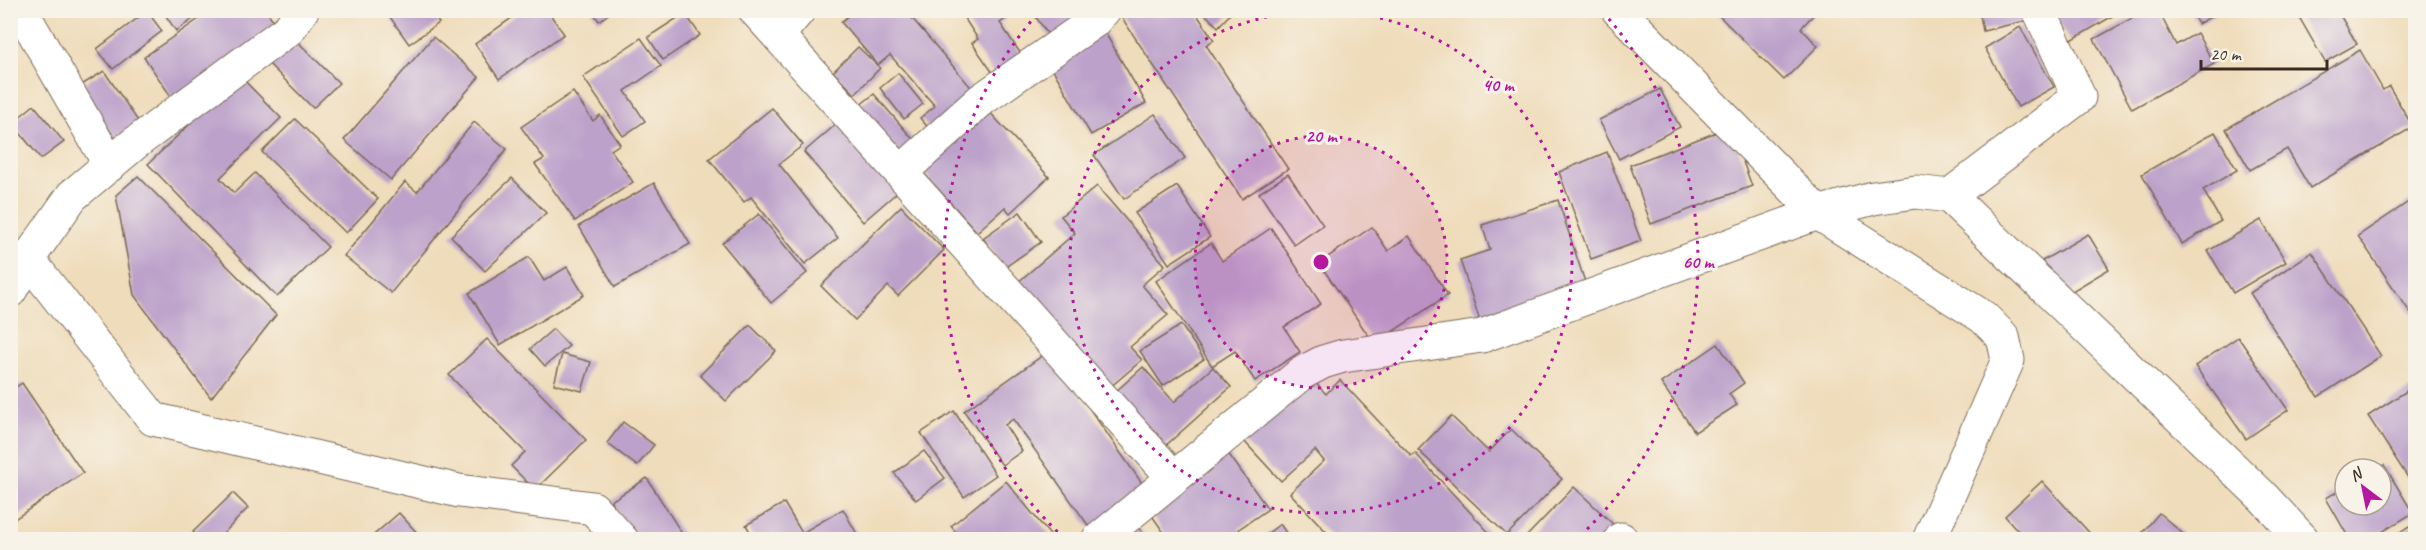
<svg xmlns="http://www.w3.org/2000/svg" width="2426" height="550" font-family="Caveat,sans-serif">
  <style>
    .building { fill: #bca2ca }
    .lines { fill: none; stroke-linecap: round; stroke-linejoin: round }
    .minor-casing { stroke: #7a6855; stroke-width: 35 }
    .minor { stroke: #fff; stroke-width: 33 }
    .ring { fill: none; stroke: #b5179e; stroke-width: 3; stroke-dasharray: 3 6 }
    .centre { fill: #b5179e; stroke: #f7f3e8; stroke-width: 3 }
    .ring-label { font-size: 18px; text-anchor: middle; font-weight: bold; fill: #b5179e; stroke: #f7f3e8; stroke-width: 6; stroke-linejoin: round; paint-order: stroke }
  </style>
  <rect width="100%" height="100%" fill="#f7f3e8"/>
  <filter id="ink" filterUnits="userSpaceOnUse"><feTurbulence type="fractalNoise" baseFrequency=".0167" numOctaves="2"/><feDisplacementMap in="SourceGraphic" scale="12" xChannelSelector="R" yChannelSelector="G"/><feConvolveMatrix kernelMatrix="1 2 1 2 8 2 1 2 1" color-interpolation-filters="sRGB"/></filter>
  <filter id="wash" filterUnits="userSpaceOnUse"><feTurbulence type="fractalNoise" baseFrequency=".008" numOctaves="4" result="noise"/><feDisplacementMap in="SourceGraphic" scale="24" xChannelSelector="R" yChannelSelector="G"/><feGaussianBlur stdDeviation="1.35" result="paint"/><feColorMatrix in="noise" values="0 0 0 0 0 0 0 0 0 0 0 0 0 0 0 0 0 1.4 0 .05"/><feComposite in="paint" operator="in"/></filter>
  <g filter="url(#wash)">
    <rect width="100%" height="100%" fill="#efdcba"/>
    <g id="blocks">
      <g class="building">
        <polygon points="162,10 206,10 176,31"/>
        <polygon points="212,10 266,10 279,29 174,101 144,57"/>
        <polygon points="385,10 430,10 439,23 409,44"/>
        <polygon points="523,10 547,10 564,34 499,79 475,44"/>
        <polygon points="591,10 614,10 599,21"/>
        <polygon points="855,10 905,10 975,92 931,131 920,118 935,106 890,55 878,65 841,22"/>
        <polygon points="959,10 1018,10 1000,23 1023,57 995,76 972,43 978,39"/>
        <polygon points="1031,10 1092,10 1051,39"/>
        <polygon points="1133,10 1194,10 1214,40 1206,45 1288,169 1242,199 1122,18"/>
        <polygon points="1201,10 1234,10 1218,27"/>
        <polygon points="1713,10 1818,10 1801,28 1818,46 1784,80"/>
        <polygon points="1979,10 2027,10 2029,20 1983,31"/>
        <polygon points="2053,10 2123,10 2070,41"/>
        <polygon points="2147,10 2158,10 2176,45 2197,33 2214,64 2132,109 2094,39"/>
        <polygon points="2190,10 2223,10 2198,24"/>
        <polygon points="2295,10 2337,10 2357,44 2325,62"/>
        <polygon points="147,11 162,31 113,69 97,49"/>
        <polygon points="685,13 700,35 663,60 648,37"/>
        <polygon points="2020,27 2054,87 2018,107 1985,48"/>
        <polygon points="1104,31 1146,103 1091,135 1049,63"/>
        <polygon points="292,36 339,83 313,108 266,61"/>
        <polygon points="433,37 479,77 391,180 344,140"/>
        <polygon points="641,38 661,66 625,91 645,121 623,136 583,77"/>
        <polygon points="858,47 880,68 855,94 833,72"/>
        <polygon points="2360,50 2383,90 2389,86 2413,127 2310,188 2287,149 2250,170 2226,129"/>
        <polygon points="104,71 140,124 116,140 80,86"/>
        <polygon points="898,73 923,104 904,119 880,88"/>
        <polygon points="240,76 281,118 220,178 234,193 255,173 328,247 277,297 148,164"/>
        <polygon points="1660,89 1680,127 1619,159 1599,120"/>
        <polygon points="573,92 593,121 600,115 620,144 611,150 633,182 575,221 535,164 544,159 521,127"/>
        <polygon points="874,94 917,144 898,160 855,109"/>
        <polygon points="34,105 64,142 41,159 12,123"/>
        <polygon points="772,108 803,145 779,164 838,238 805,264 751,197 744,202 709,159"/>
        <polygon points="986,108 1049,177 1010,213 1005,207 977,232 919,168"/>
        <polygon points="1155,114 1185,158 1124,199 1094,155"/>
        <polygon points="295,119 378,199 346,233 262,152"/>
        <polygon points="841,120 901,189 863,222 804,152"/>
        <polygon points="474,122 507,149 391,293 344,256 405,182 417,192"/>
        <polygon points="1730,127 1752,186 1651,224 1630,165"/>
        <polygon points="2215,132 2237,170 2203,190 2221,221 2182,244 2142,174"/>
        <polygon points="1607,152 1641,241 1591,259 1559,172"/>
        <polygon points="1288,174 1323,225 1294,245 1259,193"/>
        <polygon points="138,176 276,315 211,398 134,295 116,195"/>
        <polygon points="512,178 546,213 485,271 451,236"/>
        <polygon points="654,183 690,244 615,287 579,226"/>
        <polygon points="1097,186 1165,265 1142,285 1168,315 1130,347 1142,360 1108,389 1017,283 1075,233 1061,216"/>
        <polygon points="1177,186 1210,237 1169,264 1135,213"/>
        <polygon points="2416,197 2416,321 2358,236"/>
        <polygon points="1558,200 1587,288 1481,324 1460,260 1490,250 1482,225"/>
        <polygon points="901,206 944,250 898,296 888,286 855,320 821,286"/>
        <polygon points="1020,212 1041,242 1004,268 983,238"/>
        <polygon points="759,214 807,273 771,303 722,243"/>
        <polygon points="2261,220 2286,262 2233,293 2208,251"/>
        <polygon points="1372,227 1388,251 1409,236 1448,295 1374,344 1319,263"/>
        <polygon points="1271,228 1321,304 1284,327 1300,352 1255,381 1235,351 1212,366 1156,281 1211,243 1222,261"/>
        <polygon points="2088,234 2109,269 2064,296 2042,261"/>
        <polygon points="2312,252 2381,356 2318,397 2250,293"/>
        <polygon points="529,257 544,281 567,267 584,295 500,345 469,293"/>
        <polygon points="750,325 776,351 726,401 700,375"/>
        <polygon points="1181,325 1204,359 1163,386 1140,351"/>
        <polygon points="553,329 569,346 545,366 530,349"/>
        <polygon points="2238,337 2288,410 2246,439 2195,366"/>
        <polygon points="487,339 586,440 535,490 511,466 525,452 449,375"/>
        <polygon points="1718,344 1744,383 1729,394 1737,405 1695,432 1661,383"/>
        <polygon points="1049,351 1146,489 1090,528 1013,419 1005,425 1022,451 1002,465 964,411"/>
        <polygon points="562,354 591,362 582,391 554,384"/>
        <polygon points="1143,367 1174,402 1213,367 1231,387 1163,448 1113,394"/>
        <polygon points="1310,377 1326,394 1340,380 1411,456 1415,453 1496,540 1400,540 1398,537 1395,540 1334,540 1290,493 1324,461 1315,450 1281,481 1243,440"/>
        <polygon points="22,383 83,473 10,522 10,391"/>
        <polygon points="2416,385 2416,490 2368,416"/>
        <polygon points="954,411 996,475 964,497 921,433"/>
        <polygon points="1451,416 1489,452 1511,429 1562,479 1507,535 1418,450"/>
        <polygon points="623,422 654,445 637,466 607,443"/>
        <polygon points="924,451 945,478 916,500 894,473"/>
        <polygon points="1228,453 1268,509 1239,529 1246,540 1169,540 1148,510"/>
        <polygon points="2384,465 2413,513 2369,540 2350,540 2326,498 2345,487 2345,505 2381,505 2381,469 2377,469"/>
        <polygon points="647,478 686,540 635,540 611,501"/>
        <polygon points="1006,481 1054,540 962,540 951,526"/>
        <polygon points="2042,481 2096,540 2026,540 2005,516"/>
        <polygon points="1574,487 1614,525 1600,540 1523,540"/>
        <polygon points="233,493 248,508 217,540 201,540 193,532"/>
        <polygon points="784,503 802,533 843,509 857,534 848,540 755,540 746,525"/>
        <polygon points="399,513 419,535 414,540 368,540"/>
        <polygon points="2159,513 2190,540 2136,540"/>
        <polygon points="1131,519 1149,540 1107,540"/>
        <polygon points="2416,523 2416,540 2387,540"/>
        <polygon points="1280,524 1291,540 1259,540"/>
      </g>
    </g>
  </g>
  <g filter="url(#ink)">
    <use href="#blocks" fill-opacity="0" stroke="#7a6855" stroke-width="1.5"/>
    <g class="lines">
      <g class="minor-casing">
        <g id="minor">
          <polyline points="21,10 110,165"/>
          <polyline points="755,10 1173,477"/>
          <polyline points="1618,10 1818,213 1983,317 2003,337 2008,360 1929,540"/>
          <polyline points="778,35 799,10"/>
          <polyline points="901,172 981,100 1093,22 1104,10"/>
          <polyline points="1949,196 2079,97 2039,10"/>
          <polyline points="28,259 153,419 459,491 593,508 622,540"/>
          <polyline points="10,291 28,259 72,196 134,144 289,29 302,10"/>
          <polyline points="1098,540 1302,373 1323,362 1343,356 1482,336 1818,213 1873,198 1916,192 1949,196 2262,496 2303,540"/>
          <polyline points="1621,540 1621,539"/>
        </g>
      </g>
      <use href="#minor" class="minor"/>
    </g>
  </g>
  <circle cx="1321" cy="262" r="126" fill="#b5179e" fill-opacity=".12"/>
  <g class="ring">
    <circle cx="1321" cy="262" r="126"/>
    <circle cx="1321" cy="262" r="251"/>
    <path d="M1064 538A377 377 0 0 1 1039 12M1603 12A377 377 0 0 1 1578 538"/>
  </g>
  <circle cx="1321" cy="262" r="9" class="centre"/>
  <g class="ring-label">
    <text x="1498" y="91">40 m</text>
    <text x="1321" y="142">20 m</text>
    <text x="1698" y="268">60 m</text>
  </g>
  <rect width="2426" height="550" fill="none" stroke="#f7f3e8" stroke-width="36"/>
  <g transform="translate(2363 487) rotate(328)"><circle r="28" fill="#f7f3e8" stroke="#aca397" stroke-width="1.5"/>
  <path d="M0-4.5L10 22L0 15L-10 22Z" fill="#b5179e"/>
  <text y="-9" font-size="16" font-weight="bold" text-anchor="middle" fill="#3b2a1e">N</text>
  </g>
  <path d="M2201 60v9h126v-9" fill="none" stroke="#3b2a1e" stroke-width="3"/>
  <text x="2210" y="60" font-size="18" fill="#3b2a1e" stroke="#f7f3e8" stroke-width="4.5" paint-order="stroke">20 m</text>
</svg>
